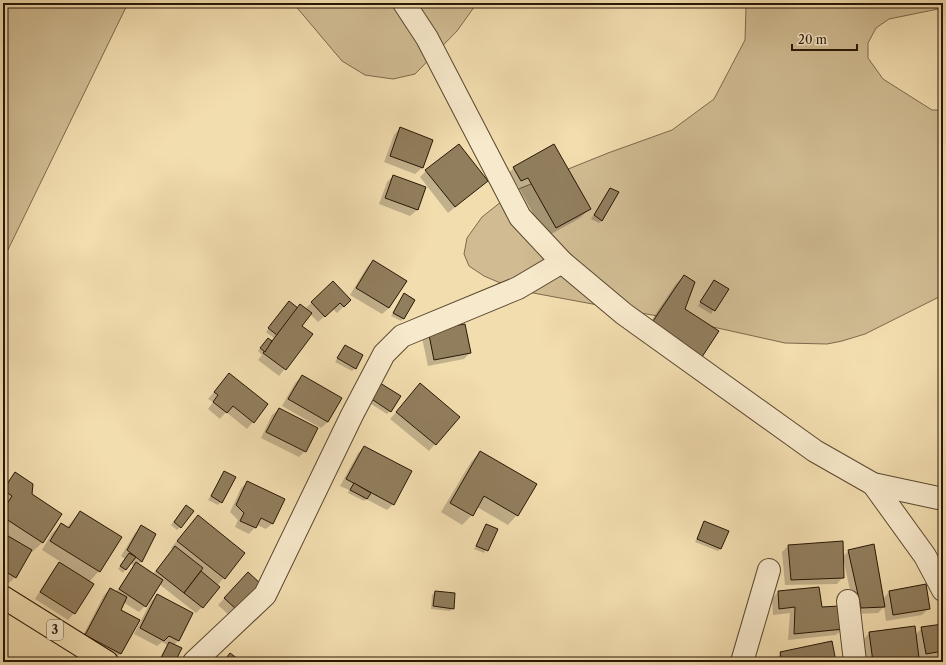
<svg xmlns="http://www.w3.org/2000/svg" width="946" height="665" font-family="'Libre Caslon Text',serif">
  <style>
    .green { fill: #d0bb92; stroke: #7c694c }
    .shadow { fill: #0003 }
    .building { fill: #917e5d; stroke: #281705 }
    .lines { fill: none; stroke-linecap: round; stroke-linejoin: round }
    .minor-casing { stroke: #5a4830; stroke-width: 24 }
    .major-casing { stroke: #281705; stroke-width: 24 }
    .minor { stroke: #f7e9cb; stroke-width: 22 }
    .major { stroke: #f2ddaf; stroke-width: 22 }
    .labels { text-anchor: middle; stroke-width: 3.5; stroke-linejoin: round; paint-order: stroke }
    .shield { fill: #f7e9cb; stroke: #665640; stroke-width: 1 }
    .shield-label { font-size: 12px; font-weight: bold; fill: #281705 }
  </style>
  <rect width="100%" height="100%" fill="#f2ddaf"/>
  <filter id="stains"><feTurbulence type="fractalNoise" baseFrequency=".005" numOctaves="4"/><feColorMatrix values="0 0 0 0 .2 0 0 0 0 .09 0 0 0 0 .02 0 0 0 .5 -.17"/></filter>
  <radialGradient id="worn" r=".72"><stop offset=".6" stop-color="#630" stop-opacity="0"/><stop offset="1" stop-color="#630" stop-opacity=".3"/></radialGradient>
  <g class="green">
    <polygon points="3,3 128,3 3,260"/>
    <polygon points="293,3 477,3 457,31 415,74 393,79 365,75 342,61"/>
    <polygon points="744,3 943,3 943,8 889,19 876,28 868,43 868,58 883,79 932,110 943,110 943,295 865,334 842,341 827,344 785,343 695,323 517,290 484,276 469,266 464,254 467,238 482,217 516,190 608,153 672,130 714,99 745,40 746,8"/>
  </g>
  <g class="shadow">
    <polygon points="400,128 432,140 422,168 415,174 384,162 394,135"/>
    <polygon points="514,168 589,209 580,218 546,237 518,186 512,190 504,177"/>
    <polygon points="426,171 487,181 448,213 420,177"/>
    <polygon points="393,176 425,188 417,210 410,216 379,204 387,182"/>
    <polygon points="610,189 602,220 599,223 591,219"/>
    <polygon points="373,261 389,308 382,314 350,295 367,267"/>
    <polygon points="684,276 694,282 641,336 675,285"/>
    <polygon points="333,282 350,300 337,313 333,309 318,322 310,314 301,326 312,334 279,376 258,360 262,355 258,351 265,342 271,342 274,338 266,332 286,305 305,309"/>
    <polygon points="712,284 727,289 711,314 698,306"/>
    <polygon points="404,295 404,318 401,321 391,316"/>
    <polygon points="429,331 470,353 464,359 428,366 422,338"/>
    <polygon points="345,346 355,368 352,371 335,362"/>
    <polygon points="229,374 267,405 247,429 226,412 220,419 208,409 213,402 208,399"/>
    <polygon points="302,376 328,422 321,428 282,406 295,383"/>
    <polygon points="420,385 459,417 429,451 390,419"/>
    <polygon points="377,387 390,411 387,414 368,402"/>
    <polygon points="279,409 305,451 299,457 261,438 272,415"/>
    <polygon points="364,447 393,504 387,510 366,499 364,501 348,493 349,490 340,486 358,453"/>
    <polygon points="480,452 517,515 508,525 477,507 472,515 462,525 441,512 471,462"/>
    <polygon points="225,472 221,502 218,505 208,500"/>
    <polygon points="15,474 31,495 60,514 42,543 32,552 31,551 15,577 9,583 3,580 3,487"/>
    <polygon points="248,482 273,523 266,529 257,525 249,534 235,527 238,520 230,512 241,488"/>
    <polygon points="183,509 180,527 177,530 171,525"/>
    <polygon points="80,512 99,571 89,582 93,584 74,613 68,620 35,599 53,570 61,562 42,550 52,533 62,524 67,527"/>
    <polygon points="198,516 244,553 217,586 202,607 196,613 159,584 145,606 139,612 123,602 119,610 121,653 114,659 80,641 104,595 110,589 116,592 134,566 130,563 123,573 118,569 125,559 121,556 135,533 142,527 142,561 138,565 153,574 173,550 171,548"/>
    <polygon points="705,522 721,548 718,551 695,542"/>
    <polygon points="487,525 497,530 484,553 474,549"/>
    <polygon points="788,546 842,557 849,551 883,599 889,592 929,608 922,615 886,621 884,607 878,613 855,614 844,562 843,577 837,584 785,585 782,552"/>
    <polygon points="242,580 261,585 231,617 218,605"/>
    <polygon points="435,592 453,608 450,611 431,609 432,595"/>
    <polygon points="778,592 821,609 843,629 836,635 788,640 790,613 773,615 772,599"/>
    <polygon points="158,595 192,613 178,641 174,645 174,662 158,662 167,645 162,642 157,646 134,634 151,601"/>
    <polygon points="943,625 943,656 920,660 919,656 913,662 866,662 863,640 869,633 915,635 922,628"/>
    <polygon points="781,653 835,662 775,662 775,659"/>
  </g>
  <g class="building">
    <polygon points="400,127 433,140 423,168 390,156"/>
    <polygon points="459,144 488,181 455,207 425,170"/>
    <polygon points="554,144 591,209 556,228 528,178 521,181 513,167"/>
    <polygon points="393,175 426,187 418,210 385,198"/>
    <polygon points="610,188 619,192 602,221 594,215"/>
    <polygon points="373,260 407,281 389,308 356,288"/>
    <polygon points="684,275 695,282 685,309 719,331 700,360 649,327"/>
    <polygon points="714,280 729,289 715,311 700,302"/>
    <polygon points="333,281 351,300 344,307 340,303 325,317 311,302"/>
    <polygon points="404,293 415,300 404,319 393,313"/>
    <polygon points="289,301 298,308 277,335 268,328"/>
    <polygon points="300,304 312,313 302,326 313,334 286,370 263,353"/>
    <polygon points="465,324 471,353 434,360 428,330"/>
    <polygon points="268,338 272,341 265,352 260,348"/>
    <polygon points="345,345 363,355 356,369 337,358"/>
    <polygon points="229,373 268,404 254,423 233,406 227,413 213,402 218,395 214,392"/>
    <polygon points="302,375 342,398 328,422 288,399"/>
    <polygon points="380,383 401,396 391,412 370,398"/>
    <polygon points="420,383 460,417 436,445 396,412"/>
    <polygon points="279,408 318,428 306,452 266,432"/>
    <polygon points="364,446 412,471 394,505 346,479"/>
    <polygon points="480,451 537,484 518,516 484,496 473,516 450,503"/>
    <polygon points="224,471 236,477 222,503 211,496"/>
    <polygon points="15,472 33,484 32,494 62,514 43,543 3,517 3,510 12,496 3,490"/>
    <polygon points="247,481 285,499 273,524 261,518 256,528 240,521 244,513 236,505"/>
    <polygon points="354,483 371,493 367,499 350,490"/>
    <polygon points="186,505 194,511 181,528 174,522"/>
    <polygon points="80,511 122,537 100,572 50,541 61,523 69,528"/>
    <polygon points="198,515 245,553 225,579 177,541"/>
    <polygon points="704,521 729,531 721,549 697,539"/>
    <polygon points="486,524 498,529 488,551 476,546"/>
    <polygon points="141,525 156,534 142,562 127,550"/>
    <polygon points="3,533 32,550 16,578 3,570"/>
    <polygon points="843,541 844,578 791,580 788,545"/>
    <polygon points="874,544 885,607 861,608 848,550"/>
    <polygon points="175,546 203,568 184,593 156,571"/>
    <polygon points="129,553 136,557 126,570 120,566"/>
    <polygon points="59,562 94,584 75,614 40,592"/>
    <polygon points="136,562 163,580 146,607 119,589"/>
    <polygon points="201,571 220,587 203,608 184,593"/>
    <polygon points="248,572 262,585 238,611 224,598"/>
    <polygon points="926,584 930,609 893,615 889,591"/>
    <polygon points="819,587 822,607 839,606 844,629 794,634 795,607 779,609 778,591"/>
    <polygon points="110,588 127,597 121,610 140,620 121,654 85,635"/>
    <polygon points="435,591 455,593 454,609 433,606"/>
    <polygon points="157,594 193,613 179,641 169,636 164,641 140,628"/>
    <polygon points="943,624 943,651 926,654 921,627"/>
    <polygon points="915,626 919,658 873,662 869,632"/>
    <polygon points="832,641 836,662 782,662 780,652"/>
    <polygon points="169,642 182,648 175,662 159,662"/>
    <polygon points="230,653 242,662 223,662"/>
  </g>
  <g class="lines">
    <g class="minor-casing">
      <g id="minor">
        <polyline points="404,3 427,38 520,217 562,262 624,314 815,451 873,484 943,499"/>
        <polyline points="873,484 925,556 943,590"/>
        <polyline points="848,601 855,662"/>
        <polyline points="194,662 265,595 352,415 384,354 402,336 518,288 562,262"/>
        <polyline points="742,662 769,570"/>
      </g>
    </g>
    <g class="major-casing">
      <polyline id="major" points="3,597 107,662"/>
    </g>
    <use href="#minor" class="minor"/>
    <use href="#major" class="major"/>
  </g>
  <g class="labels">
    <rect class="shield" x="47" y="620" width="16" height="20" rx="3"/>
    <g class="shield-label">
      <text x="55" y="634">3</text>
    </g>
  </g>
  <rect width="946" height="665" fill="none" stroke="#f2ddaf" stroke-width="16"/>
  <rect x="4" y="4" width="938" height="657" fill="none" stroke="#281705" stroke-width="2"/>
  <rect x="8" y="8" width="930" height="649" fill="none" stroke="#281705"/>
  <path d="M792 44v6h65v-6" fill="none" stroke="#281705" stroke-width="2"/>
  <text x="798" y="44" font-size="12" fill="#281705" stroke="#f7e9cb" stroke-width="3" paint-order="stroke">20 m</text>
  <rect width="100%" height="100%" filter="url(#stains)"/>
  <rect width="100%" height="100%" fill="url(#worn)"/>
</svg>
